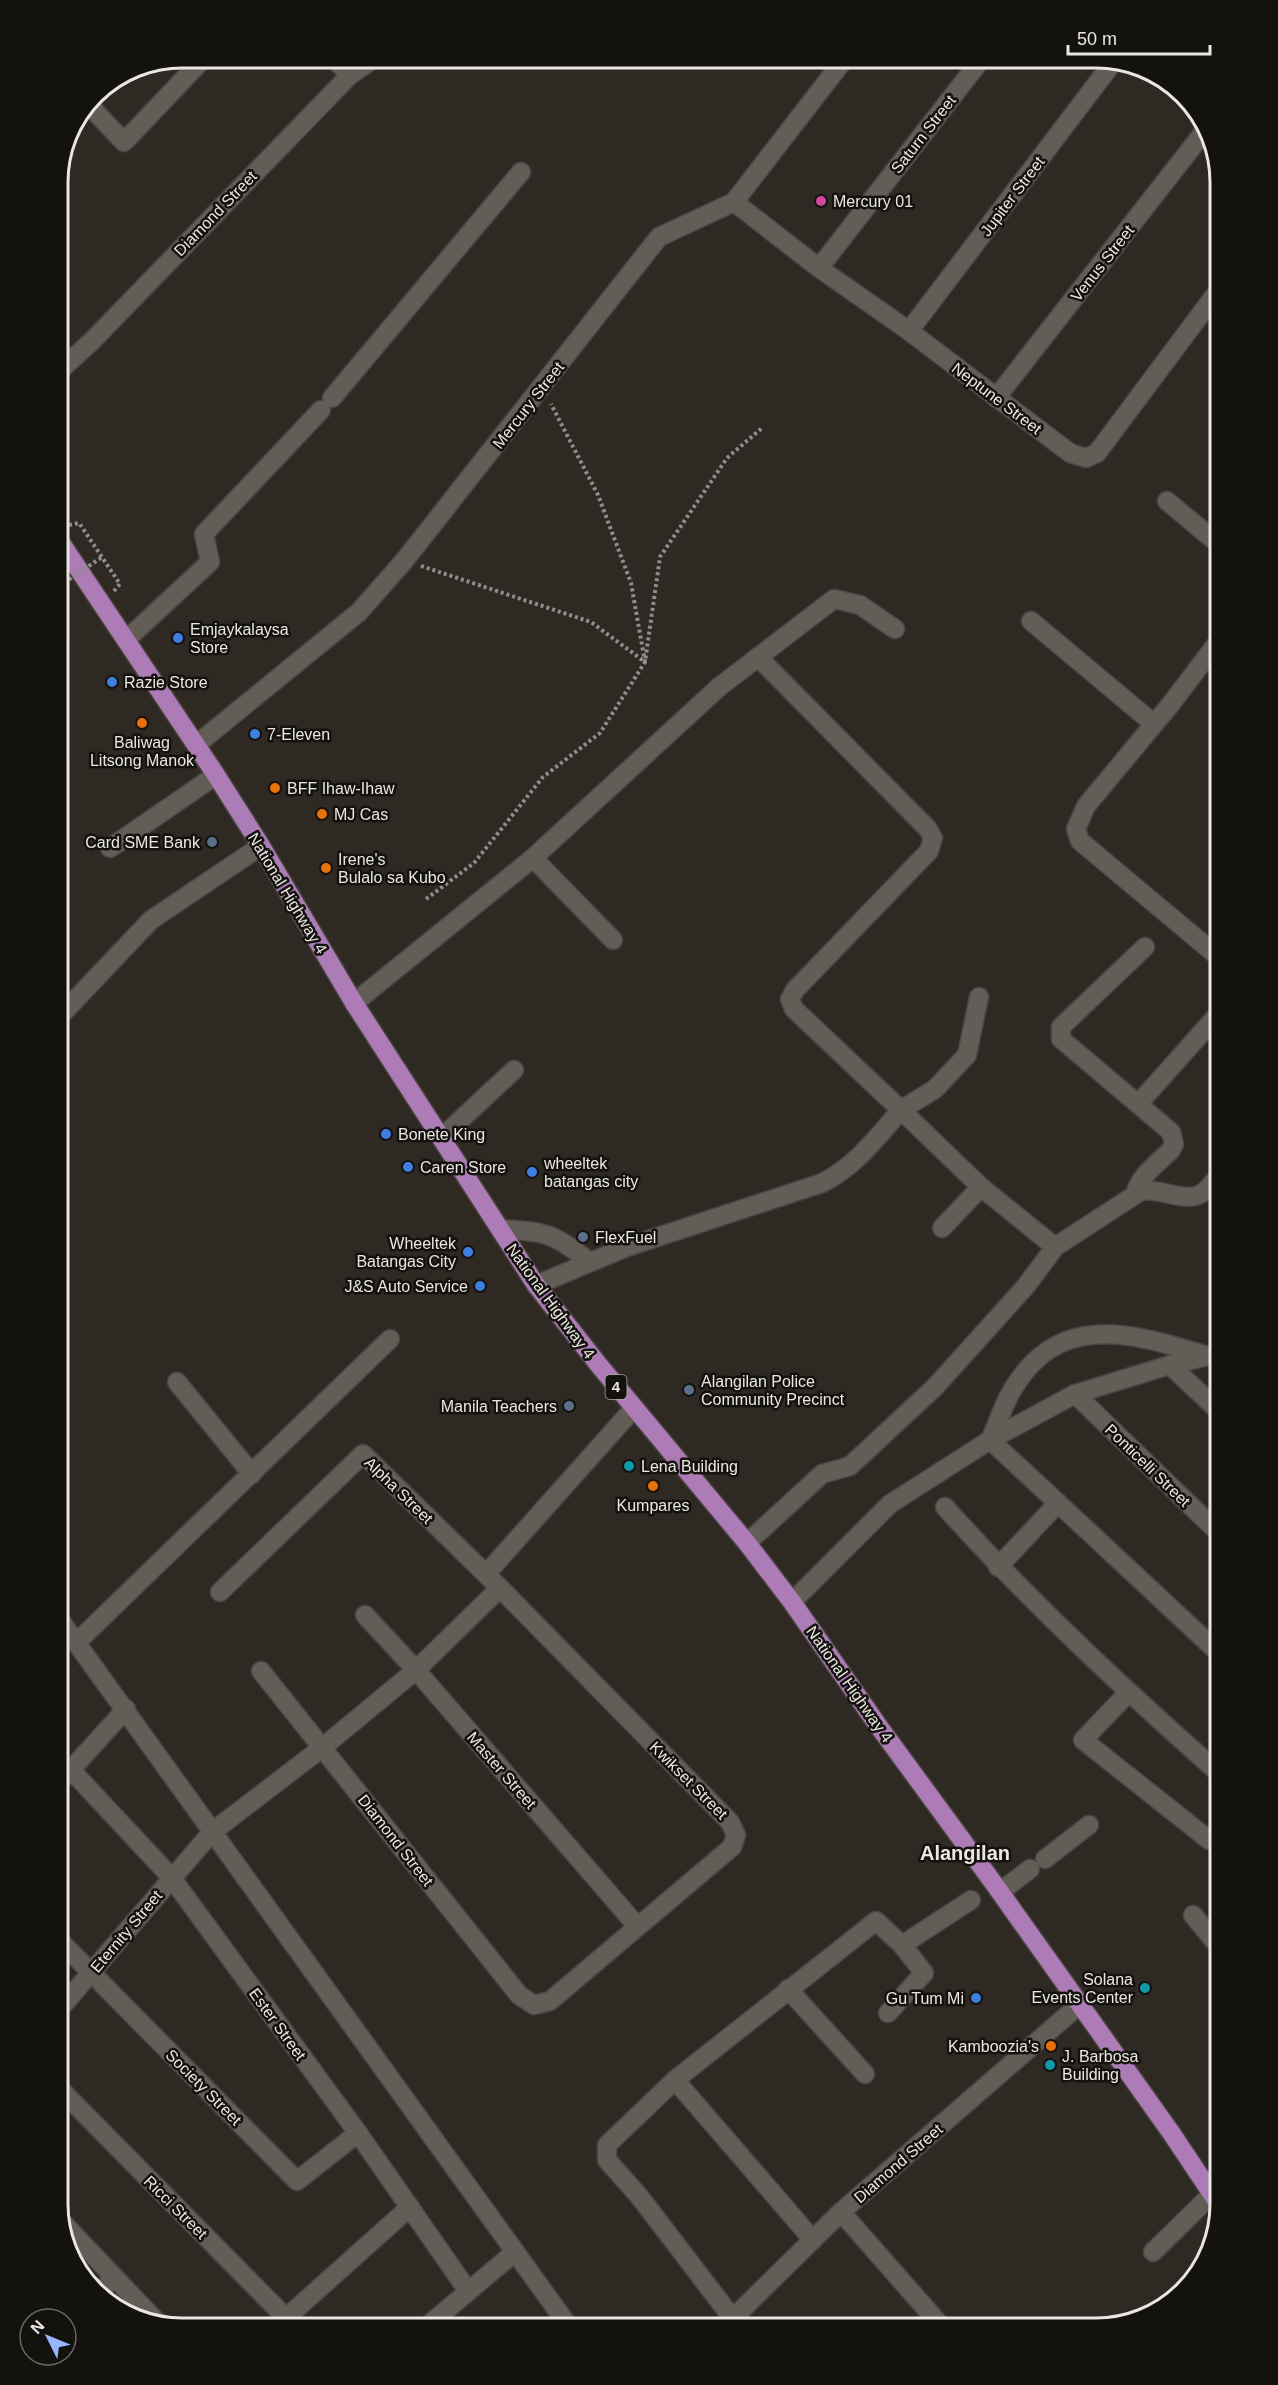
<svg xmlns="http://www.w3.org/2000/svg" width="1278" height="2385" font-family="Arial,sans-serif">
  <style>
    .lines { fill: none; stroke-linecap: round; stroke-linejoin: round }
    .minor-casing { stroke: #494440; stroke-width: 21 }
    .major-casing { stroke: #494440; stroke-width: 21 }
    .path { stroke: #918d88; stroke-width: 4; stroke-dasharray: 3 3; stroke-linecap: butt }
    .minor { stroke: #635d57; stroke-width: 18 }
    .major { stroke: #ad7cb6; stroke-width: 18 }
    .path-bridge { stroke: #918d88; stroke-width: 4; stroke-dasharray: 3 3; stroke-linecap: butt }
    .hotel-dot { fill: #d1479c; stroke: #14120f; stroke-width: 2 }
    .shop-dot { fill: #3f7fe0; stroke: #14120f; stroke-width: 2 }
    .food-dot { fill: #e8710a; stroke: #14120f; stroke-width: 2 }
    .service-dot { fill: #5c6f8a; stroke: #14120f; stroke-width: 2 }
    .culture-dot { fill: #0f9aa8; stroke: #14120f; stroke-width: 2 }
    .labels { text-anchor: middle; stroke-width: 5; stroke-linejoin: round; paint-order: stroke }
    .shield { fill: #14120f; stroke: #aaa7a3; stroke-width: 1.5 }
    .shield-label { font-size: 15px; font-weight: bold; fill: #eae7e3 }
    .street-label { font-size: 16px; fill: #eae7e3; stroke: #14120f }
    .poi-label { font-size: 16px; fill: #eae7e3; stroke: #14120f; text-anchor: start }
    .quarter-label { font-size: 20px; font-weight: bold; fill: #eae7e3; stroke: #14120f }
    .rim { fill: none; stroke: #eae7e3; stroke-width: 3 }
  </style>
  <rect width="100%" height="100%" fill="#2e2923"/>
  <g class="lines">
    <g class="minor-casing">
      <g id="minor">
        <polyline points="332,57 350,75"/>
        <polyline points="87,103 124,142 205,57"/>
        <polyline points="734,202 819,268 909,331 1070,453 1086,458 1097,453 1221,287"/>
        <polyline points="819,268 983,57"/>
        <polyline points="909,331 1114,61"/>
        <polyline points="57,373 92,341 350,75 376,57"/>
        <polyline points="332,398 521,172"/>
        <polyline points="996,398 1207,128"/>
        <polyline points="1167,501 1221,546"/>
        <polyline points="1031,621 1154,724"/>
        <polyline points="126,640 210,562 204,534 321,410"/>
        <polyline points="758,657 928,829 933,838 929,851 795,990 790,999 794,1009 901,1110 935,1089 967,1055 979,997"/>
        <polyline points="196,745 359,612 404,561 659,237 734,202 846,57"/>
        <polyline points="110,848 216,775"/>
        <polyline points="533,858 613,940"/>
        <polyline points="1221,959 1080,841 1076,829 1086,806 1170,705 1221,638"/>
        <polyline points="354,1003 533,858 719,687 834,599 860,605 895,629"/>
        <polyline points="57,1019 151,920 261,846"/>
        <polyline points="1139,1103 1221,1011"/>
        <polyline points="441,1138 514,1070"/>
        <path d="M1135 1195C1138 1177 1158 1163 1171 1150L1174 1144 1171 1132 1061 1039V1027L1145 947"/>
        <polyline points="942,1228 981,1187"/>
        <path d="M500 1229C542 1231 555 1233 588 1261"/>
        <path d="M536 1285 627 1247 822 1183C855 1167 877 1137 901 1110L981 1187 1055 1247 1141 1191C1161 1187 1188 1206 1205 1191 1211 1186 1216 1179 1221 1173"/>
        <polyline points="1170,1365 1221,1413"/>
        <polyline points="177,1382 252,1474"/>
        <polyline points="1075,1394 1221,1535"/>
        <polyline points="1058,1503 1221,1655"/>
        <path d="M945 1507C1031 1603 1125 1690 1221 1775"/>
        <polyline points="747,1543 822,1474 850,1466 935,1387 1026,1286 1055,1247"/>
        <path d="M998 1567 1058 1503 990 1440C997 1425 1002 1409 1010 1394 1057 1309 1131 1333 1208 1356"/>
        <polyline points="486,1574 634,1408"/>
        <polyline points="220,1592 363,1454 500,1588 730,1822 736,1835 732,1847 550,2001 534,2005 519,1995 261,1671"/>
        <polyline points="792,1602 890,1504 990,1440 1075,1394 1170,1365 1221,1353"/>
        <polyline points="365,1615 416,1670 637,1926"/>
        <polyline points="57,1616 570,2328"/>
        <polyline points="77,1642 390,1339"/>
        <polyline points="1128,1693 1083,1740 1209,1840 1221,1827"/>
        <polyline points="71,1770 171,1877 358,2133 468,2291"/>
        <polyline points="57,1785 126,1709"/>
        <polyline points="1045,1859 1089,1825"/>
        <polyline points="1000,1892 1030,1869"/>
        <polyline points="1193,1915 1221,1949"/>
        <polyline points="57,1938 297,2181 358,2133"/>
        <polyline points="902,1945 971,1900"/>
        <polyline points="788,1989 865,2074"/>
        <polyline points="57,2012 212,1832 323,1747 416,1670 500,1588"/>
        <polyline points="675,2080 813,2240"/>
        <polyline points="57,2086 296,2328"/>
        <polyline points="841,2212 943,2328"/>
        <polyline points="61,2221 157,2322"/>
        <polyline points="1153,2252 1212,2194"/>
        <polyline points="100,2292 114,2277"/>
        <polyline points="286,2318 410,2207"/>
        <polyline points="425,2328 515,2252"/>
        <polyline points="723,2328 841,2212 1079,2005"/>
        <polyline points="740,2328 639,2196 607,2160 607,2145 675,2080 876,1921 902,1945 924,1973 888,2013"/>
      </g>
    </g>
    <g class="major-casing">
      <polyline id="major" points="57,537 216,775 261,846 354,1003 536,1285 598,1364 747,1543 792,1602 877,1724 995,1885 1172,2134 1220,2206"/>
    </g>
    <g class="path">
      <polyline points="69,525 79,523 120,584 113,592"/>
      <polyline points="421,566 591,622 645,662 631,583 598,495 551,404"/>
      <polyline points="426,899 474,863 543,777 600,733 645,662 660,557 727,458 762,428"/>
    </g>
    <use href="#minor" class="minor"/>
    <use href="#major" class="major"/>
    <polyline class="path-bridge" points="64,583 102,557"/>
  </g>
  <circle class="hotel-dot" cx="821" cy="201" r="6"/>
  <g class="shop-dot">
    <circle cx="178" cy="638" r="6"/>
    <circle cx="112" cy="682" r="6"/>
    <circle cx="255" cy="734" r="6"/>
    <circle cx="386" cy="1134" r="6"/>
    <circle cx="408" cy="1167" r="6"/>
    <circle cx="532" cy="1172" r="6"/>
    <circle cx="468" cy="1252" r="6"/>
    <circle cx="480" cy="1286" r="6"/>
    <circle cx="976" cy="1998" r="6"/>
  </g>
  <g class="food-dot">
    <circle cx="142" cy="723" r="6"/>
    <circle cx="275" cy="788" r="6"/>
    <circle cx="322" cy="814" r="6"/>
    <circle cx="326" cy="868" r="6"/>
    <circle cx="653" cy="1486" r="6"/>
    <circle cx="1051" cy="2046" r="6"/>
  </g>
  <g class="service-dot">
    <circle cx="212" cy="842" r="6"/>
    <circle cx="583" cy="1237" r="6"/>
    <circle cx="689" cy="1390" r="6"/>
    <circle cx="569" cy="1406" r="6"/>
  </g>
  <g class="culture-dot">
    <circle cx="629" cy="1466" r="6"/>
    <circle cx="1145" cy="1988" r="6"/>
    <circle cx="1050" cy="2065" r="6"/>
  </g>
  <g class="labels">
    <rect class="shield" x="605.5" y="1375" width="21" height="24" rx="4.5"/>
    <g class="shield-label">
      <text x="616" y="1392">4</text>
    </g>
    <g class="street-label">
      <text transform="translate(923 134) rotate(-52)" y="6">Saturn Street</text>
      <text transform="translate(1012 196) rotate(-53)" y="6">Jupiter Street</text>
      <text transform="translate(215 213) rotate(-46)" y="6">Diamond Street</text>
      <text transform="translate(1102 263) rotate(-52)" y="6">Venus Street</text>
      <text transform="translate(997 398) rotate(37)" y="6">Neptune Street</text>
      <text transform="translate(528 405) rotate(-52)" y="6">Mercury Street</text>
      <text transform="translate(288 893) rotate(59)" y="6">National Highway 4</text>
      <text transform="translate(551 1301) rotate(54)" y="6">National Highway 4</text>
      <text transform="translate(1148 1465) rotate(44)" y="6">Ponticelli Street</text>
      <text transform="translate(399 1490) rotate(44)" y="6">Alpha Street</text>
      <text transform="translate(850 1684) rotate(55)" y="6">National Highway 4</text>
      <text transform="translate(502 1770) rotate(49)" y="6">Master Street</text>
      <text transform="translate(689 1780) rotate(45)" y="6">Kwikset Street</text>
      <text transform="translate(396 1840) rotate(52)" y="6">Diamond Street</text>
      <text transform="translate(126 1931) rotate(-50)" y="6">Eternity Street</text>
      <text transform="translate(278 2024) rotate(54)" y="6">Ester Street</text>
      <text transform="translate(204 2087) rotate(45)" y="6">Society Street</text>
      <text transform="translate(898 2163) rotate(-41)" y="6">Diamond Street</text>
      <text transform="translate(176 2207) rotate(45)" y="6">Ricci Street</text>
    </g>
    <g class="poi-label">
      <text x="833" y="207">Mercury 01</text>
      <text x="190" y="635">Emjaykalaysa<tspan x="190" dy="18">Store</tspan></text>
      <text x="124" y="688">Razie Store</text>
      <text x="267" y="740">7-Eleven</text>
      <text x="142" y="748" text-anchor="middle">Baliwag<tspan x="142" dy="18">Litsong Manok</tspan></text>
      <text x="287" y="794">BFF Ihaw-Ihaw</text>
      <text x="334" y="820">MJ Cas</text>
      <text x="200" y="848" text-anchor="end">Card SME Bank</text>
      <text x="338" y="865">Irene's<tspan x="338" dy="18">Bulalo sa Kubo</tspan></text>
      <text x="398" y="1140">Bonete King</text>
      <text x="544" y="1169">wheeltek<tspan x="544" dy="18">batangas city</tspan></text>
      <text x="420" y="1173">Caren Store</text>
      <text x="595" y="1243">FlexFuel</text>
      <text x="456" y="1249" text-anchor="end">Wheeltek<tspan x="456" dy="18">Batangas City</tspan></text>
      <text x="468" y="1292" text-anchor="end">J&amp;S Auto Service</text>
      <text x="701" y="1387">Alangilan Police<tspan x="701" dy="18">Community Precinct</tspan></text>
      <text x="557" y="1412" text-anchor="end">Manila Teachers</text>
      <text x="641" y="1472">Lena Building</text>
      <text x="653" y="1511" text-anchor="middle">Kumpares</text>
      <text x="1133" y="1985" text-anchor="end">Solana<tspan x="1133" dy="18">Events Center</tspan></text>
      <text x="964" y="2004" text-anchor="end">Gu Tum Mi</text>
      <text x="1039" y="2052" text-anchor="end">Kamboozia's</text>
      <text x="1062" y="2062">J. Barbosa<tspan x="1062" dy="18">Building</tspan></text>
    </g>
    <g class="quarter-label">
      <text x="965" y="1860">Alangilan</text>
    </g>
  </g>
  <path d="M0 0H1278V2385H0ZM182 68H1096A114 114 0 0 1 1210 182V2204A114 114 0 0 1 1096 2318H182A114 114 0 0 1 68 2204V182A114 114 0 0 1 182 68Z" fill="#14120f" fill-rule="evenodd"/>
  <path class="rim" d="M182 68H1096A114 114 0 0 1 1210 182V2204A114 114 0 0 1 1096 2318H182A114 114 0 0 1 68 2204V182A114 114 0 0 1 182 68Z"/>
  <g transform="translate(48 2337) rotate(313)"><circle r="28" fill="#14120f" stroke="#6a6764" stroke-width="1.5"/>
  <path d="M0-4.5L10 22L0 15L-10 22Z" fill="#98b6fd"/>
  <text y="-9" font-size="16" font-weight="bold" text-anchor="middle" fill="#eae7e3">N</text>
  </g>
  <path d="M1068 45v9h142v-9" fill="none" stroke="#eae7e3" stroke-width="3"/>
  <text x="1077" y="45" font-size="18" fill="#eae7e3" stroke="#14120f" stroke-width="4.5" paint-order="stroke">50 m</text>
</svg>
